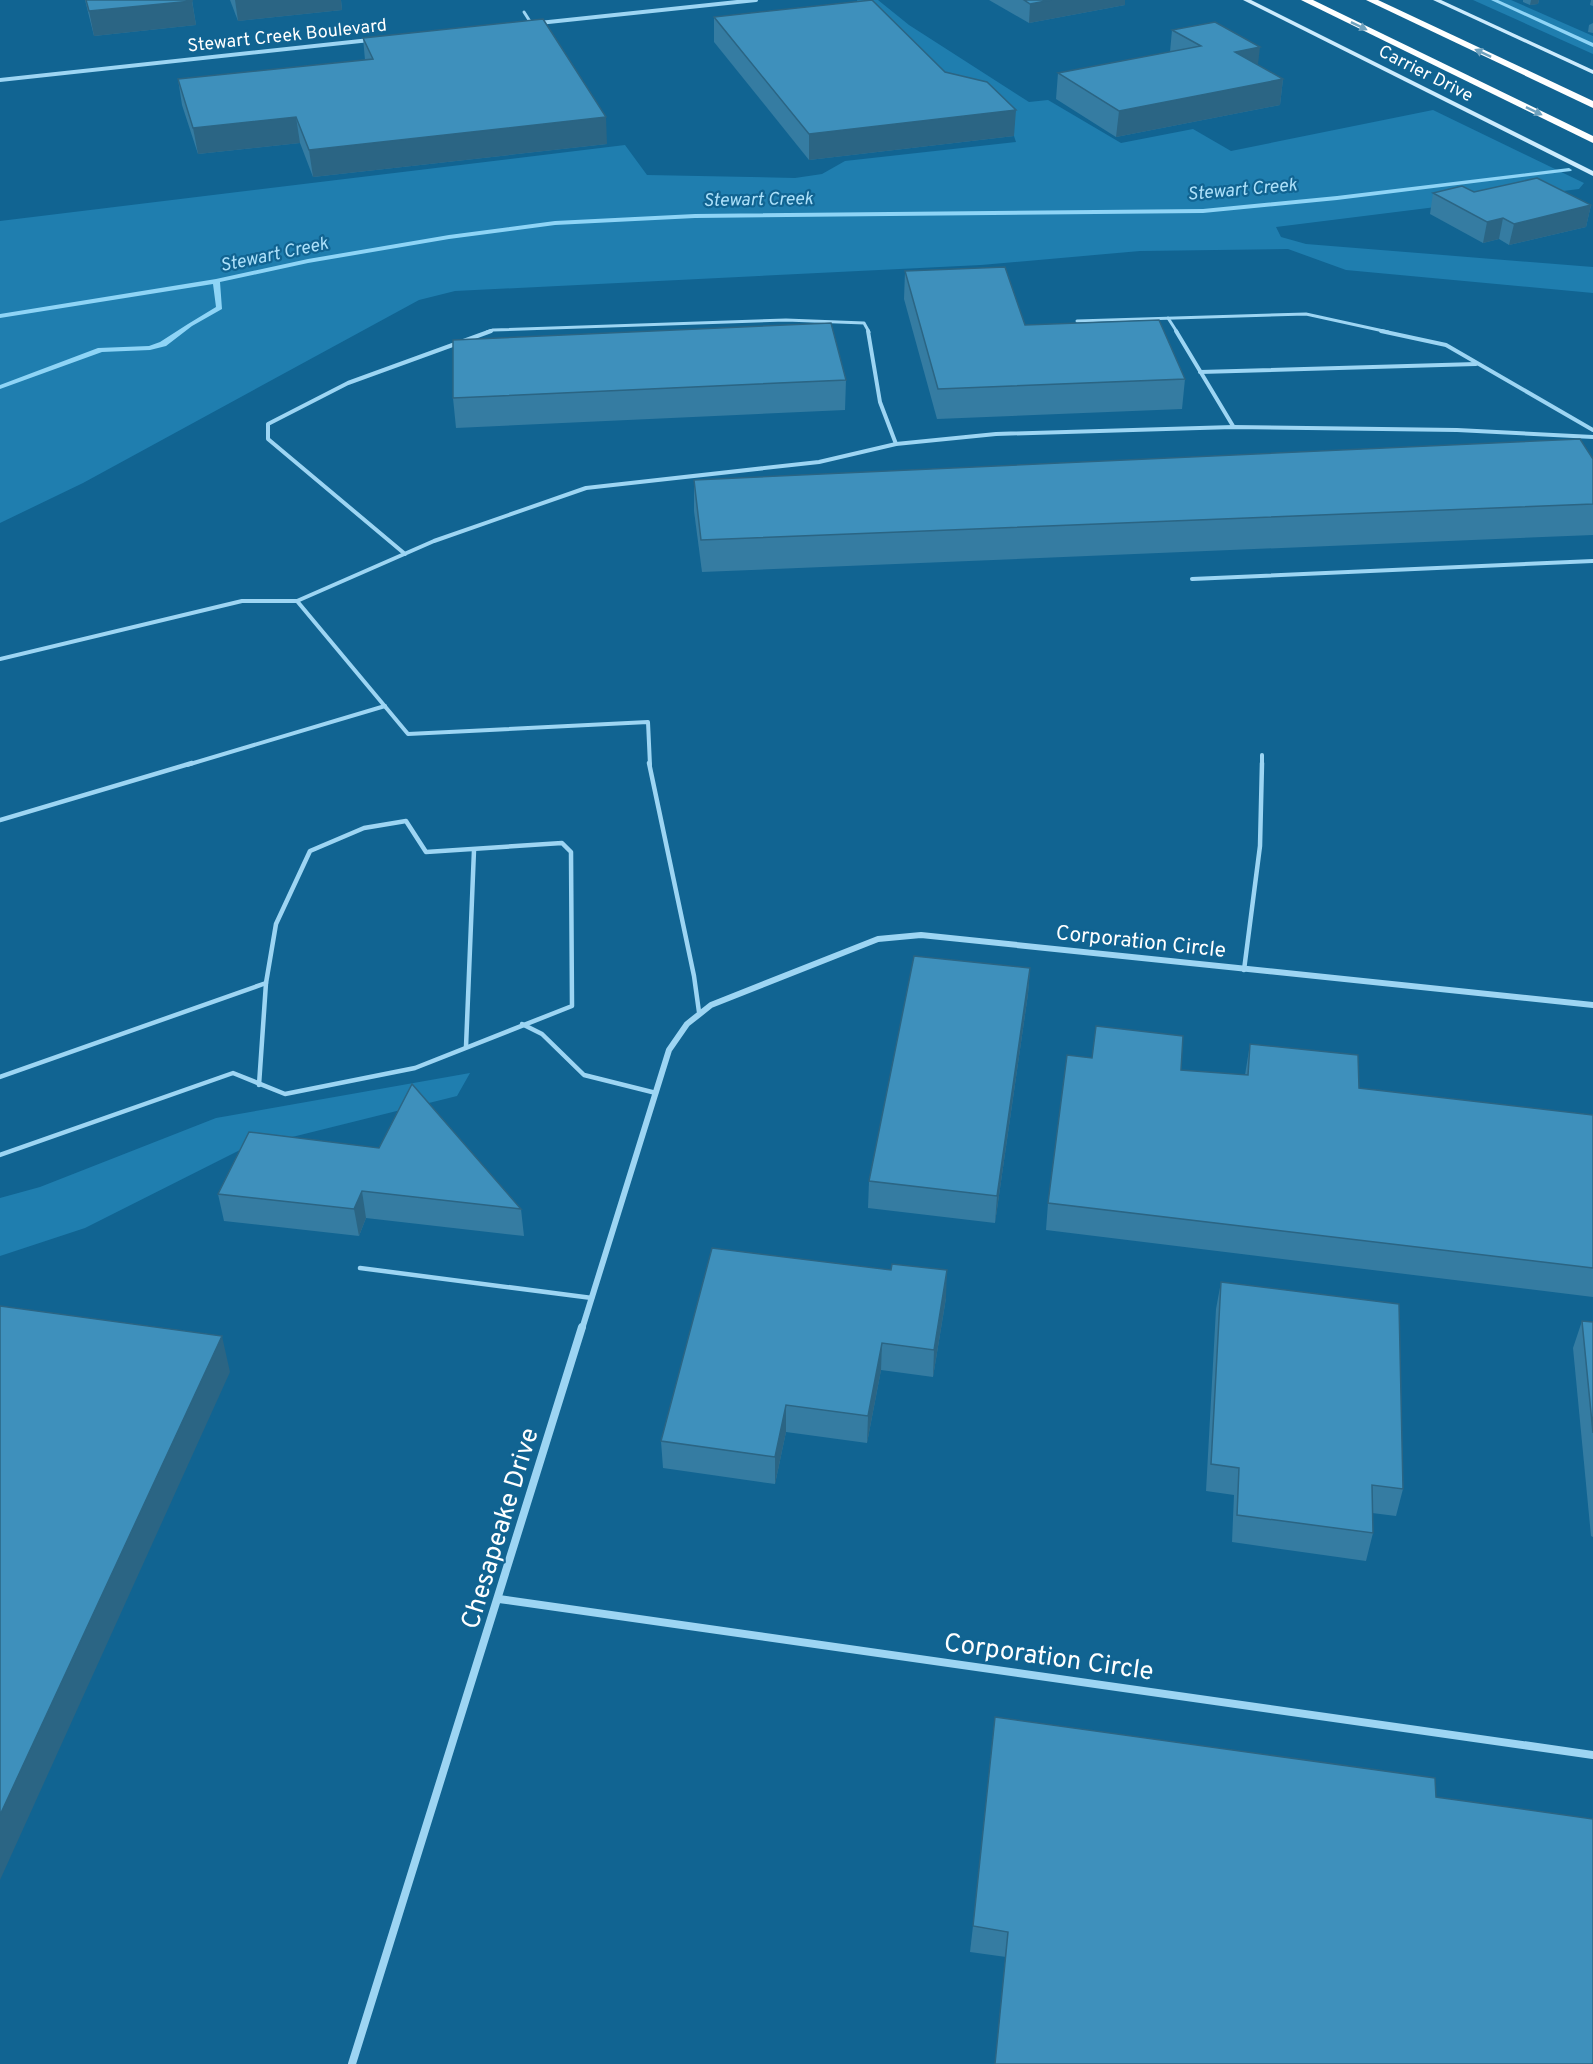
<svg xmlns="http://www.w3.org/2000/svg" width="1593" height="2064" font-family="Overpass,sans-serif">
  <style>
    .green { fill: #1f7eaf }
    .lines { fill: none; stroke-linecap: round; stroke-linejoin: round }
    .stream { fill: #8ed4f6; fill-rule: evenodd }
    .lane-far2 { stroke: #9dd5f3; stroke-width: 3 }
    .lane-far1 { stroke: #9dd5f3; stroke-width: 4 }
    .lane { stroke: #9dd5f3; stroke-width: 4.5 }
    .street-far2 { stroke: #9dd5f3; stroke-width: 4 }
    .street-far1 { stroke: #9dd5f3; stroke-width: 6 }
    .street { stroke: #9dd5f3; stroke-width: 8 }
    .secondary { fill: #ccebfd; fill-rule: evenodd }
    .highway { fill: #fff; fill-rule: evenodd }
    .wall { fill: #357ca2 }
    .shaded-wall { fill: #2b6584 }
    .building { fill: #3e90bc; stroke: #2b6584; stroke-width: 1.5 }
    .oneway { fill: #70a2be }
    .labels { text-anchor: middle; stroke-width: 4.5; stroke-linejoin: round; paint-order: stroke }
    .far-street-label { font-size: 18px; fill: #fff; stroke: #116492 }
    .far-water-label { font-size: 18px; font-style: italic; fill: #ade1fa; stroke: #116492 }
    .street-label { font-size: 21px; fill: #fff; stroke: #116492 }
    .near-street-label { font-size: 26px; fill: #fff; stroke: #116492 }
  </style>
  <rect width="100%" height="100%" fill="#116492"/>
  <g class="green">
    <polygon points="857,0 878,0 909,25 1029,102 1048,100 1121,143 1193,129 1231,151 1433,110 1584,183 1579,189 1276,227 1281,237 1306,244 1593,267 1593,293 1346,270 1288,249 1140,251 981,265 455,291 419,300 83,483 0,523 0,221 625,145 647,175 795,178 822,174 845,161 1016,142 1014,136 859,8"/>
    <polygon points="1473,0 1511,0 1593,36 1593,54"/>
    <polygon points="470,1073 457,1096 240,1150 85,1228 0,1256 0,1198 40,1187 216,1118"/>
  </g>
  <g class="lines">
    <g class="stream">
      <polygon points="1491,0 1498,0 1593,43 1593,47"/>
      <polygon points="1569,168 1572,170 1571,171 1337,200 1203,213 695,218 555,225 449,239 308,263 220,282 222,309 192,326 166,346 150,350 102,352 0,389 0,385 98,348 149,346 160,342 188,324 216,307 213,284 0,318 0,314 216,279 308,259 449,235 555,221 695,214 1203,209 1337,196"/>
    </g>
    <g class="lane-far2">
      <polyline points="524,12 531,23"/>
      <polyline points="1168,318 1177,332"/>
      <polyline points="1077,321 1306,314 1388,332"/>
      <polyline points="487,332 493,330 786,320 864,323 869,332"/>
    </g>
    <g class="lane-far1">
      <polyline points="868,331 880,402 896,444"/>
      <polyline points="1176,331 1233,426"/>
      <polyline points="1381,331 1446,345 1593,430"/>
      <polyline points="1200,372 1476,364"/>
      <polyline points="405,554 268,439 268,424 348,383 491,331"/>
      <polyline points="1192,579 1593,561"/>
      <polyline points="0,659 242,601 297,601"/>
      <polyline points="187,765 385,706"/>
      <polyline points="650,765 648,722 408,734 297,601 434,541 586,488 819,462 896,444 996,434 1233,427 1457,430 1593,437"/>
      <polyline points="1262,765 1262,755"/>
    </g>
    <g class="lane">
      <polyline points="649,763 694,976 699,1012"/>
      <polyline points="0,820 192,763"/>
      <polyline points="1244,970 1260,846 1262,763"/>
      <polyline points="522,1024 542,1034 584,1075 656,1093"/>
      <polyline points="466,1047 474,850"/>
      <polyline points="0,1077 266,983 276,924 310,851 364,828 406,821 426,852 562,843 571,852 572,1006 415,1068 285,1094 233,1073 0,1155"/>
      <polyline points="259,1085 266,983"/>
      <polyline points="360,1268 592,1298"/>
    </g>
    <g class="street-far2">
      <polyline points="539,23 756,0"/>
      <polyline points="0,80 370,40"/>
    </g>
    <polyline class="street-far1" points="582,1329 669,1050 687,1024 711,1005 878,939 921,935 1593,1005"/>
    <g class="street">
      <polyline points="499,1599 1593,1755"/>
      <polyline points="352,2064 582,1327"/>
    </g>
    <g class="secondary">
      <polygon points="1243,0 1251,0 1593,171 1593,176"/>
      <polygon points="1433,0 1441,0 1593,70 1593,74"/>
    </g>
    <g class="highway">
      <polygon points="1301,0 1313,0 1593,136 1593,143"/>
      <polygon points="1366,0 1378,0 1593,101 1593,108"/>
    </g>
  </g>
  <g class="wall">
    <polygon points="85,0 192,0 196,25 94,36"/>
    <polygon points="230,0 341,0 342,10 238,21"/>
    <polygon points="989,0 1125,0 1125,5 1029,23"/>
    <polygon points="1523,0 1539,0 1538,4 1530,5 1523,2"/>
    <polygon points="1591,0 1593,0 1593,6 1590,5"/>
    <polygon points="714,17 945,72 1014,136 809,160 714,42"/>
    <polygon points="1593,23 1593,33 1588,32 1589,25"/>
    <polygon points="1172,30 1258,65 1283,79 1280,105 1116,137 1056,99 1058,73 1170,52"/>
    <polygon points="363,38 607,144 313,177 300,143 198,154 182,105 178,79 365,60"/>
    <polygon points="1474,192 1591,205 1586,227 1509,245 1499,239 1483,243 1430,214 1433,193"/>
    <polygon points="905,271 1025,325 1185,379 1182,409 937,419 904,299"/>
    <polygon points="846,380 845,410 456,428 453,398"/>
    <polygon points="1593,459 1593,535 702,572 694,511 694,480"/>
    <polygon points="1030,968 1028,994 995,1223 868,1208 869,1181"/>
    <polygon points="1250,1044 1359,1088 1593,1115 1593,1297 1046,1230 1048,1203 1181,1070 1245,1075"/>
    <polygon points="379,1148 521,1209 524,1236 366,1218 359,1236 224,1221 218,1194"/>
    <polygon points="1221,1282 1403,1489 1396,1516 1372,1513 1373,1533 1366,1561 1232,1542 1234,1495 1206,1491 1216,1309"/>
    <polygon points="946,1298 933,1377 881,1370 867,1443 786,1432 775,1484 663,1468 661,1441"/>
    <polygon points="1582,1321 1593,1322 1593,1537 1591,1536 1573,1348"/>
    <polygon points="1435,1778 1006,1957 970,1952 973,1926"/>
  </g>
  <g class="shaded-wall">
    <polygon points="235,0 341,0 342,10 238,21"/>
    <polygon points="1051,0 1125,0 1125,5 1029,23 1030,4"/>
    <polygon points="1531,0 1539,0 1538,4 1530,5"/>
    <polygon points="192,1 196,25 94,36 89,11"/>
    <polygon points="1260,47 1257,73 1235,52"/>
    <polygon points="1283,79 1280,105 1116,137 1119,111"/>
    <polygon points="1016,110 1014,136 809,160 809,134"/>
    <polygon points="296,117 300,143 198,154 193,128"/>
    <polygon points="606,117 607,144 313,177 309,150"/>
    <polygon points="1591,205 1586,227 1509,245 1514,224"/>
    <polygon points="1503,218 1499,239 1483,243 1487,222"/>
    <polygon points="1030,968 1028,994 995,1223 997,1196"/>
    <polygon points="362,1191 366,1218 359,1236 354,1209"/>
    <polygon points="947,1270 946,1298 933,1377 934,1350"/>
    <polygon points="222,1336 230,1372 0,1880 0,1815"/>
    <polygon points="882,1343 881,1370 867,1443 868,1416"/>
    <polygon points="786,1405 786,1432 775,1484 775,1457"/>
  </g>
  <g class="building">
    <polygon points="86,0 192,0 192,1 89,11"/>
    <polygon points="872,0 945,72 987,82 1016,110 809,134 714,17"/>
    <polygon points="1024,0 1051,0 1030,4"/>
    <polygon points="543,19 606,117 309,150 296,117 193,128 178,79 373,59 363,38"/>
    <polygon points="1215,22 1260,47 1235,52 1283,79 1119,111 1058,73 1201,46 1172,30"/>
    <polygon points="1537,178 1591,205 1514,224 1503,218 1487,222 1433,193 1462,186 1474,192"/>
    <polygon points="1005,267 1025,325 1159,320 1185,379 938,389 905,271"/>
    <polygon points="831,323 846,380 453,398 453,340"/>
    <polygon points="1580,439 1593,459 1593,504 701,540 694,480"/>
    <polygon points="914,956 1030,968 997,1196 869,1181"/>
    <polygon points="1096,1026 1183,1036 1181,1070 1248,1075 1250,1044 1358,1055 1359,1088 1593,1115 1593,1268 1048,1203 1067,1055 1092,1058"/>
    <polygon points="412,1084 521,1209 362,1191 354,1209 218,1194 249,1132 379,1148"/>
    <polygon points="712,1248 891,1270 892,1264 947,1270 934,1350 882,1343 868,1416 786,1405 775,1457 661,1441"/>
    <polygon points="1221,1282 1399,1304 1403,1489 1372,1485 1373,1533 1237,1515 1239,1468 1211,1464"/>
    <polygon points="0,1306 222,1336 0,1815"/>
    <polygon points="1582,1321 1593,1322 1593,1433"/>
    <polygon points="995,1717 1435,1778 1436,1797 1593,1819 1593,2064 995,2064 1008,1932 973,1926"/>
  </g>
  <defs><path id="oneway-solid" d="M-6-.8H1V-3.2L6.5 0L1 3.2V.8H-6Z" transform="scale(1.5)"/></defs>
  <g class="oneway">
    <use href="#oneway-solid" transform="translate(1359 26) rotate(26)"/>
    <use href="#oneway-solid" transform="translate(1483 53) rotate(-155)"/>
    <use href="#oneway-solid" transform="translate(1534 111) rotate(26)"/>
  </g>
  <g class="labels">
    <g class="far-street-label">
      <text transform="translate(287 35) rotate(-6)" y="6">Stewart Creek Boulevard</text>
      <text transform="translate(1426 73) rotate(27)" y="6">Carrier Drive</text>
    </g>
    <g class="far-water-label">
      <text transform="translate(1242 189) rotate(-5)" y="6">Stewart Creek</text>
      <text transform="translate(758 199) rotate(-1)" y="6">Stewart Creek</text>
      <text transform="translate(274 254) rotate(-12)" y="6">Stewart Creek</text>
    </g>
    <g class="street-label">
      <text transform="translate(1141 941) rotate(6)" y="7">Corporation Circle</text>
    </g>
    <g class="near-street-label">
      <text transform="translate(499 1528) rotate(-73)" y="9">Chesapeake Drive</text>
      <text transform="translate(1049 1656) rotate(8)" y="9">Corporation Circle</text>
    </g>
  </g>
</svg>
